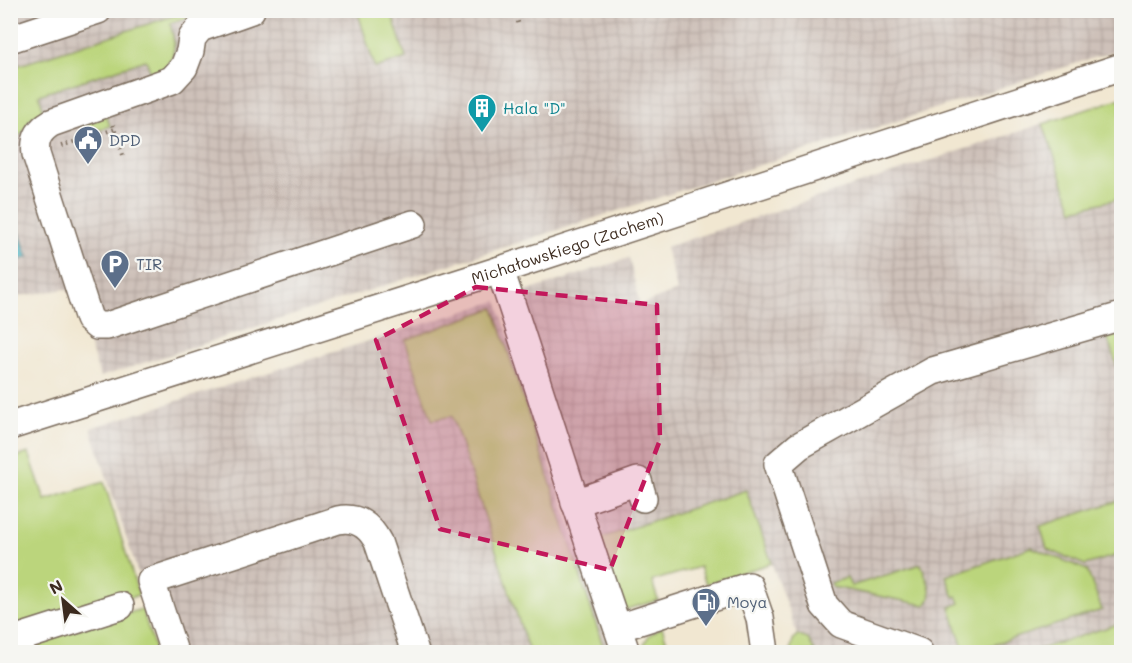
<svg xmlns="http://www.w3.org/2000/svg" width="1132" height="663" font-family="Mali,sans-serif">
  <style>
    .industrial { fill: url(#industrial-grid) }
    .green { fill: #bbd57b; stroke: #7b804c; stroke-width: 1.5 }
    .water { fill: #4ab6c6; stroke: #427072; stroke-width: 1.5 }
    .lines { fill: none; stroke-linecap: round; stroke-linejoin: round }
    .minor-casing { stroke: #7b6c5d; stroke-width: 30 }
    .path { stroke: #7b6c5d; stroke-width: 4; stroke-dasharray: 1.5 4.5; stroke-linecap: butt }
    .minor { stroke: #fff; stroke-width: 27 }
    .marked { fill: #c2185b; fill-opacity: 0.2; stroke: #c2185b; stroke-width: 4.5; stroke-dasharray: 12 8; stroke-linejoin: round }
    .labels { text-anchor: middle; stroke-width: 4.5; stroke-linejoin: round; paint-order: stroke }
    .culture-label { font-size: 16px; fill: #0d838f; stroke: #f6f6f2; text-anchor: start }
    .service-label { font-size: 16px; fill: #4e5e75; stroke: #f6f6f2; text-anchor: start }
    .street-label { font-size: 16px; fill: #3b2a1e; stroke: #f6f6f2 }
  </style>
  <defs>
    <pattern id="industrial-grid" width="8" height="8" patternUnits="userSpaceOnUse" patternTransform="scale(1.5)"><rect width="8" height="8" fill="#cec1b9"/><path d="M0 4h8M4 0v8" fill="none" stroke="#b2a69f"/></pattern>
  </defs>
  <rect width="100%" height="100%" fill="#f6f6f2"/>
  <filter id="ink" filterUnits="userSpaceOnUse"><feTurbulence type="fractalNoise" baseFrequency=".0167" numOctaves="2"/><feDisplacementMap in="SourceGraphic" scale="12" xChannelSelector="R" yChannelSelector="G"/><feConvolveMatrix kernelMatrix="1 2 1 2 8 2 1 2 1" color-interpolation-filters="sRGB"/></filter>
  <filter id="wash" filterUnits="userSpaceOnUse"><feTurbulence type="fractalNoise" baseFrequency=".008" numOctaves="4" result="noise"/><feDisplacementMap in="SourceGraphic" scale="24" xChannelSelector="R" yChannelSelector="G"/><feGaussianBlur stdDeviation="1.35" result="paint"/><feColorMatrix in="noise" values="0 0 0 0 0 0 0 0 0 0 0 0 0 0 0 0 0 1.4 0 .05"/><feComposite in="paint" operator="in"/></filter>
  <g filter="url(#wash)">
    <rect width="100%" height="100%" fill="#f1e7d1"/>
    <g class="industrial">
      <polygon points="11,11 1121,11 1121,49 100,377 75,299 66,289 11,297"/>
      <polygon points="1121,98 1121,622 1030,652 803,652 746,490 584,544 513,296 629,258 640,305 677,291 666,247"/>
      <polygon points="497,301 611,652 163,652 91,428"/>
    </g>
    <g class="green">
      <polygon points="357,10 391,11 406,58 375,68"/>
      <path d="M189 11H208L170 23C177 48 177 63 152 76L146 60 39 95 44 112 31 118 22 134 11 137 10 68Z"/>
      <polygon points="1121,98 1121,198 1073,210 1043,124"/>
      <polygon points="105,111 110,126 85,135 80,119"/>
      <polygon points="494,308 605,652 529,652 452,416 432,420 405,340"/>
      <polygon points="1121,326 1121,379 1105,330"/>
      <polygon points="29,453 45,500 104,482 139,595 11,636 10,459"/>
      <polygon points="746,490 772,563 706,584 700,567 652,581 658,600 624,610 595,540"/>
      <polygon points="1121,500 1121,554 1085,565 1047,549 1040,526"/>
      <polygon points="1031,547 1087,570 1102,610 970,652 964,652 950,607 960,603 957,596 954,597 946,576"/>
      <path d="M921 564C925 576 938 598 925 605L832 587 830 583 847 578 851 586Z"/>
      <polygon points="142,609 156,652 11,652 10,650"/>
      <polygon points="1121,623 1121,652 1030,652"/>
      <polygon points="662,627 670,652 640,652 649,635"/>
      <polygon points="797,635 808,639 815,652 790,652 793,640"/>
    </g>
    <polygon class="water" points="10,206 28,257 11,263 10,263"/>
  </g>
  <g filter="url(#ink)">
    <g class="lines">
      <g class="minor-casing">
        <g id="minor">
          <path d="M251 10 200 28 192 38 190 51 184 67 172 80 51 123C39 130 34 140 36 154L89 319 97 326H107L413 224"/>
          <polyline points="10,39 98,10"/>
          <path d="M500 270C543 397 581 526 626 652"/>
          <path id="s1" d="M10 426 500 270 1122 67"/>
          <polyline points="575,503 638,481 643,498"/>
          <polyline points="618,628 749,586 760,618 765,652"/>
          <polyline points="10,641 120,606"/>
          <path d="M174 652 151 581 338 520C357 516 370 526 378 542L415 652"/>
          <polyline points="919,652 841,624 824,605 778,464 799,446 933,371 1122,316"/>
        </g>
      </g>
      <g class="path">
        <polyline points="514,10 519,25"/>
        <polyline points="113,125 123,155"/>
        <polyline points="61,146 115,129"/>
      </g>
      <use href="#minor" class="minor"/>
    </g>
  </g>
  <path class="marked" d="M476 287 657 305 660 440 610 570 440 529 376 340Z"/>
  <defs>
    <g id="building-pin" transform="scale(1.5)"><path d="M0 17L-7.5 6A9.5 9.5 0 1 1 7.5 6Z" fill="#0f9aa8" stroke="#f6f6f2"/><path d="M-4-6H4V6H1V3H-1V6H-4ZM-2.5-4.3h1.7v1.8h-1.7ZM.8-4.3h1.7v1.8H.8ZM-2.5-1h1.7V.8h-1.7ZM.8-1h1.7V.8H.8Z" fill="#fff"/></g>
    <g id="civic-pin" transform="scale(1.5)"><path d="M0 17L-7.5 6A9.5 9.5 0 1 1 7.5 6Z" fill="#5c6f8a" stroke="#f6f6f2"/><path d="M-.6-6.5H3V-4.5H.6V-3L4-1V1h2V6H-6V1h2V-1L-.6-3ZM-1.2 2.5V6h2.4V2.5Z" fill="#fff"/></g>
    <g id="parking-pin" transform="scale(1.5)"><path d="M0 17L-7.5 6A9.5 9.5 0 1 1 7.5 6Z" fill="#5c6f8a" stroke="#f6f6f2"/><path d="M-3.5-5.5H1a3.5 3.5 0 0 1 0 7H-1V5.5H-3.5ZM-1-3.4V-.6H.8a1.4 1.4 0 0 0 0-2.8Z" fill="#fff"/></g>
    <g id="fuel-pin" transform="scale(1.5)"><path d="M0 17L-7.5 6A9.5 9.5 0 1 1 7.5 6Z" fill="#5c6f8a" stroke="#f6f6f2"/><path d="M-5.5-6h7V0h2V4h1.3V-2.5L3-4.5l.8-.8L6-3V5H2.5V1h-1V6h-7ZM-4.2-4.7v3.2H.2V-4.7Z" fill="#fff"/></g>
  </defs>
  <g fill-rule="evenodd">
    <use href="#building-pin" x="482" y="108"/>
    <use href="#civic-pin" x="88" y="140"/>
    <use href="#parking-pin" x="115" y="264"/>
    <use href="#fuel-pin" x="706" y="602"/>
  </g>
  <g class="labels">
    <g class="culture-label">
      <text x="503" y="114">Hala "D"</text>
    </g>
    <g class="service-label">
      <text x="109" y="146">DPD</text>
      <text x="136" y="270">TIR</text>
      <text x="727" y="608">Moya</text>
    </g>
    <g class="street-label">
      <text dy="6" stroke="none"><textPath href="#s1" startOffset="585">Michałowskiego (Zachem)</textPath></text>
    </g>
  </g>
  <rect width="1132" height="663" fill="none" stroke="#f6f6f2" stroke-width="36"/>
  <g transform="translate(63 600) rotate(332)" stroke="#f6f6f2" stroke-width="4.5" paint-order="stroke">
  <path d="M0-4.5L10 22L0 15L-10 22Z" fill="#3b2a1e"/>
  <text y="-9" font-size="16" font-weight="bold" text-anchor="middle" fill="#3b2a1e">N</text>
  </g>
</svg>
